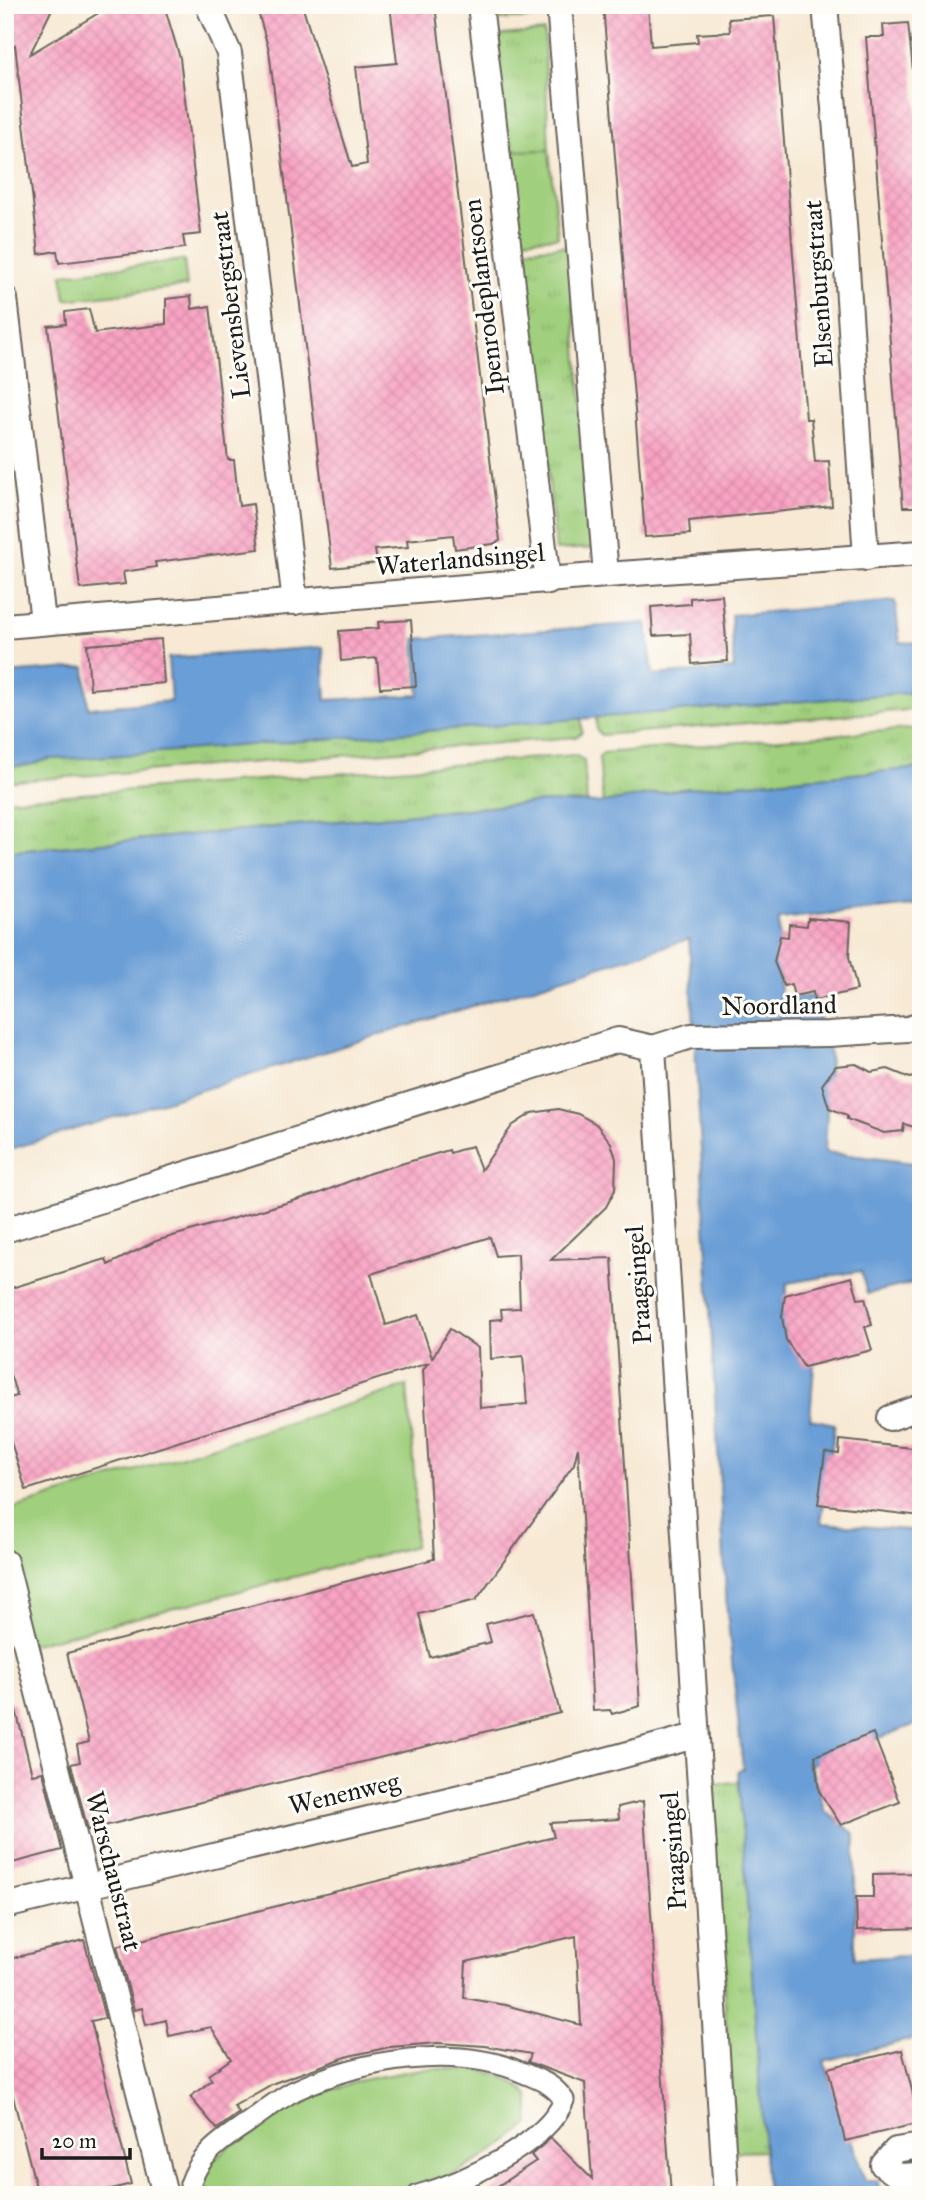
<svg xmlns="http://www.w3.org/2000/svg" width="926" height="2200" font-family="'IM FELL Great Primer',serif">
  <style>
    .grass { fill: url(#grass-tufts); stroke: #5e764c; stroke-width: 2 }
    .park { fill: #a0cf7d; stroke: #5e764c; stroke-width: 2 }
    .water { fill: #6a9ed6; stroke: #435d79; stroke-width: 2 }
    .building { fill: url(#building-cross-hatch); fill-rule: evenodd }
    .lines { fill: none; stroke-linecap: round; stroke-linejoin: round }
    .pedestrian-casing { stroke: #69645c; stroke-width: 23 }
    .minor-casing { stroke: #69645c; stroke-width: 28 }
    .pedestrian { stroke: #fff; stroke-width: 19 }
    .minor { stroke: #fff; stroke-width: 24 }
    .labels { text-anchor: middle; stroke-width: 6; stroke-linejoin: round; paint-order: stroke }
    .street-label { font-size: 26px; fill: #1c1c1c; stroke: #fdfcf7 }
  </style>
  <defs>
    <pattern id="grass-tufts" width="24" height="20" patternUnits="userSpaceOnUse" patternTransform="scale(1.75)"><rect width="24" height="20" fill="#a0cf7d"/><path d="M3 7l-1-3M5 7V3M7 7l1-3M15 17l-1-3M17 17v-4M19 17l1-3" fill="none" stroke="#89b16b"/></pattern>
    <pattern id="building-cross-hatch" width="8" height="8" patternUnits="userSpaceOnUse" patternTransform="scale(1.75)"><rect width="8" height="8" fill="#f9a3c3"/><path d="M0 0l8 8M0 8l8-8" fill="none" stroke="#d58ca7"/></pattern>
  </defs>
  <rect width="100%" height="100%" fill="#fdfcf7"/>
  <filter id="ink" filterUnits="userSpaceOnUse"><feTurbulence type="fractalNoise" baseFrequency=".0143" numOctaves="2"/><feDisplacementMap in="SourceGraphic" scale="14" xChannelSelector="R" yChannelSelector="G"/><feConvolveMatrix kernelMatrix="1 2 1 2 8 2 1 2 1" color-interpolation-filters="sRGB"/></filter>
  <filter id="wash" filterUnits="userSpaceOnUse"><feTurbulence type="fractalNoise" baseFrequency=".00686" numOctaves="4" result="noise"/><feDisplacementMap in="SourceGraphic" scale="28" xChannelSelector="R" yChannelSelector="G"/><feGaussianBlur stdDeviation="1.57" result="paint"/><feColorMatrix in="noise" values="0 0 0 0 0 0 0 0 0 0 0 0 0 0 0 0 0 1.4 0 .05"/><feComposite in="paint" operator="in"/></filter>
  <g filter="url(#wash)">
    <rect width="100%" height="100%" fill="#f7e9d4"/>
    <g class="grass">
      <polygon points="496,5 546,6 547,17 497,20"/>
      <polygon points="544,31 549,150 507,152 494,36"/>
      <polygon points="569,246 593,548 556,550 525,249"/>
      <polygon points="184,260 187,286 66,300 62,274"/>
      <polygon points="921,692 921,709 601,735 597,731 596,716"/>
      <polygon points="581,718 582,732 576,737 5,782 5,767 30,765 49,759"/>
      <polygon points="921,728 921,768 681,789 603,803 599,757 603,753"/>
      <polygon points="575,755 584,760 587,803 543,802 5,852 5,800"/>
      <polygon points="739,1782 766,2151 735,2152 710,1784"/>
    </g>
    <g class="park">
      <polygon points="549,150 558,237 522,240 512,151"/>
      <polygon points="407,1386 415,1484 415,1546 26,1646 5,1562 5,1511"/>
      <path d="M421 2069C462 2070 499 2063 529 2096V2124C489 2158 435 2190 381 2195 327 2200 269 2195 215 2195L202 2183 206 2167 229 2146 299 2100 362 2080Z"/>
    </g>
    <g class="water">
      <polygon points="895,601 900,643 921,642 921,692 85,758 49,759 30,765 5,767 5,673 85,667 88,708 171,701 168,658 323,647 326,700 419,695 415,639 647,623 653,675 734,669 731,615"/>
      <polygon points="921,768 921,904 779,919 780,999 813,996 830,1055 825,1152 921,1164 921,1281 867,1294 861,1271 787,1283 785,1331 814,1365 810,1419 835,1424 821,1523 921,1531 921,1722 810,1765 825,1811 855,1834 855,1959 921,1955 921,2037 824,2061 865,2180 878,2180 879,2195 767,2195 738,1770 743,1769 727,1612 689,939 5,1151 5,852 543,802 603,803 681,789"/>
    </g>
    <g id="blocks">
      <g class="building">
        <polygon points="5,5 54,5 30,54 112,5 164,5 180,58 201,234 183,236 185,248 59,263 57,251 39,254 15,45 5,54"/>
        <polygon points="256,5 302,5 352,167 367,164 356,67 397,63 390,5 435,5 500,541 493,544 455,549 453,535 407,540 408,547 375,550 377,563 332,568 269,50"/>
        <polygon points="603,5 648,5 651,46 698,42 697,34 730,32 729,19 774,16 806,419 811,419 815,462 829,461 832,506 689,521 690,534 645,537"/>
        <polygon points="908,23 921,147 921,507 903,507 866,37 884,37 883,25"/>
        <polygon points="191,296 192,309 210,306 228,460 234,460 239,506 253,504 259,549 155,562 156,567 123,572 125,584 80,589 48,326 66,324 65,312 89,309 95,333 166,324 166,299"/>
        <polygon points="722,595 728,661 692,664 690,634 653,636 651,607 690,604 690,598"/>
        <polygon points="411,620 416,686 380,688 377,658 341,661 339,631 379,628 378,622"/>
        <polygon points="161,639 164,683 90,689 87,645"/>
        <polygon points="808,918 851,922 849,957 857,990 814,1000 813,992 794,996 791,984 784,986 774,962 780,936 788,937 789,924 807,926"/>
        <polygon points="856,1064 871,1072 888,1069 910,1078 921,1075 921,1129 904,1124 903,1131 884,1133 847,1119 847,1115 829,1108 822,1085 836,1066"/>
        <path d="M558 1109 578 1114 596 1124 611 1143 616 1159 615 1190 606 1207 551 1260 612 1258 640 1706 612 1714 610 1710 593 1711 578 1447 574 1464 476 1600 419 1614 430 1657 491 1642 486 1624 534 1612 560 1713 88 1830 71 1764 80 1762 77 1745 89 1742 67 1653 434 1559 423 1370 428 1363 26 1490 5 1423V1399L17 1396 5 1359V1290L106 1259 108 1265 156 1241 320 1193 370 1173 449 1150 450 1153 472 1146 481 1170 512 1126 532 1113ZM490 1237 496 1256 518 1254 520 1308 501 1309 502 1319 490 1320 491 1359 523 1356 527 1404 480 1408 478 1348 450 1329 432 1358 418 1315 386 1325 371 1274Z"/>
        <polygon points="852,1277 858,1299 865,1298 872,1325 865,1327 872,1350 804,1367 786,1340 782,1317 785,1295"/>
        <polygon points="840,1440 921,1449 921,1516 818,1504 825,1452 839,1454"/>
        <polygon points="14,1702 32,1774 43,1772 62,1850 5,1865 5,1703"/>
        <polygon points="873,1733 900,1802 841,1825 819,1791 815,1756"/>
        <path d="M643 1801 671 2195H484L536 2161 531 2155 551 2138 592 2179 585 2083 528 2062 531 2054 485 2046 438 2043 390 2047 349 2056 274 2083 234 2106 239 2113 217 2129 190 2097 212 2080 208 2075 231 2059 211 2027 169 2036 166 2020 146 2025 142 2008 134 2010 117 1946 554 1837 550 1823 619 1819 618 1807ZM576 1936 581 2025 505 2005 464 1998 466 1962Z"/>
        <polygon points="921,1873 921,1928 857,1930 856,1897 873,1897 873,1874"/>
        <polygon points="84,1940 105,2018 91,2021 131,2184 88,2195 38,2195 5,2065 5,1960"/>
        <polygon points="902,2050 920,2123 845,2141 828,2068"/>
      </g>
    </g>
  </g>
  <g filter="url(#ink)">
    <use href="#blocks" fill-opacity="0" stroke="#69645c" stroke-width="2"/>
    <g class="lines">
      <g class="pedestrian-casing">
        <path id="pedestrian" d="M190 2184C201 2152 223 2140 250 2121 264 2111 279 2099 294 2091 362 2059 457 2043 526 2074 543 2081 554 2085 564 2100 547 2144 462 2183 418 2195"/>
      </g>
      <g class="minor-casing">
        <g id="minor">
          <polyline points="208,5 229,53 295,602"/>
          <polyline points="480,5 548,582"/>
          <polyline points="559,5 606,575"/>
          <polyline points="825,5 844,223 866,558"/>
          <polyline points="5,299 43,621"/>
          <polyline points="5,626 606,575 921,553"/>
          <polyline points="653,1048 691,1036 829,1034 908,1029 921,1025"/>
          <polyline points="5,1230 618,1040 653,1048 726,2195"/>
          <polyline points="890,1418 921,1407"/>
          <polyline points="5,1562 165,2195"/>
          <polyline points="5,1906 535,1779 695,1736"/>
          <polyline points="921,2146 896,2150 883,2165 899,2176 921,2175"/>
        </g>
      </g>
      <use href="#pedestrian" class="pedestrian"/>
      <use href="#minor" class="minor"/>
    </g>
  </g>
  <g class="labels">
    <g class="street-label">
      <text transform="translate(818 284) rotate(-94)" y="9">Elsenburgstraat</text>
      <text transform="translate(483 297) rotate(-97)" y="9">Ipenrodeplantsoen</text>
      <text transform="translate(230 305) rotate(-97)" y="9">Lievensbergstraat</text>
      <text transform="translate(460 559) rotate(-5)" y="9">Waterlandsingel</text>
      <text transform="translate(779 1005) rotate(-1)" y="9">Noordland</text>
      <text transform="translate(638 1285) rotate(-94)" y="9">Praagsingel</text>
      <text transform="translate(344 1793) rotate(-13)" y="9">Wenenweg</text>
      <text transform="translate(673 1851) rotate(-94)" y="9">Praagsingel</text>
      <text transform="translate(114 1871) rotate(76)" y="9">Warschaustraat</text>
    </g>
  </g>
  <rect width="926" height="2200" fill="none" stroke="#fdfcf7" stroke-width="28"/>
  <path d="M42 2148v10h88v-10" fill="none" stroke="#1c1c1c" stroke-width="3.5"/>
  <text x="52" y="2148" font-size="21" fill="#1c1c1c" stroke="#fdfcf7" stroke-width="5" paint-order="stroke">20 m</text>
</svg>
